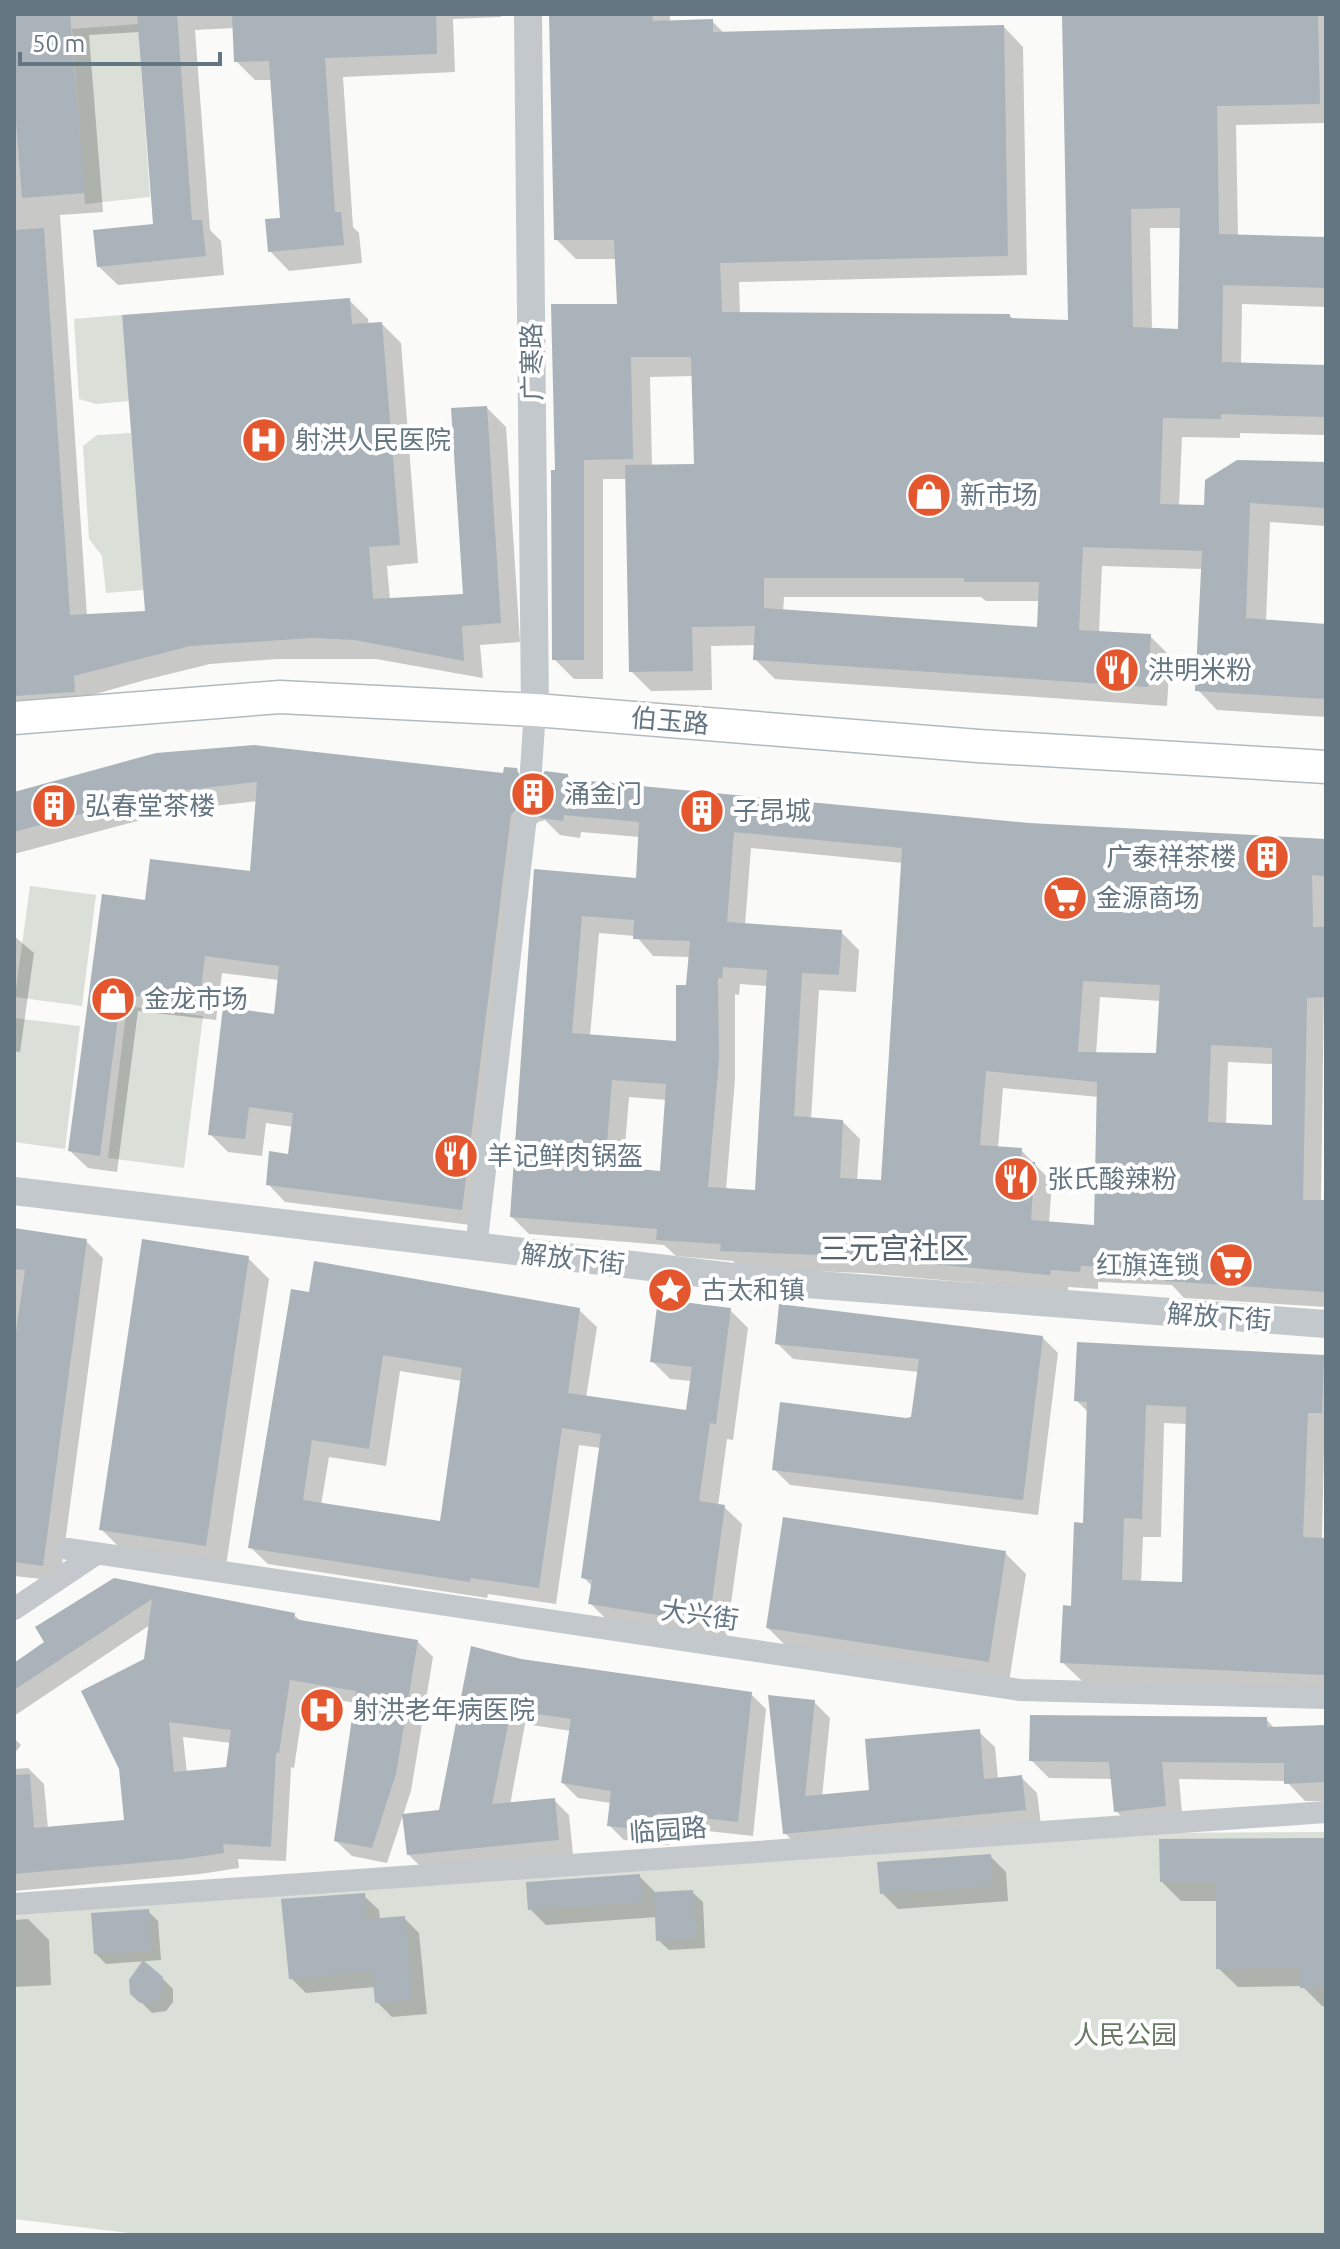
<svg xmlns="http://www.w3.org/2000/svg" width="1340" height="2249" font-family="Ubuntu,'Noto Sans SC',sans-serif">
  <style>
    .green { fill: #dadfd7 }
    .shadow { fill: #0003; fill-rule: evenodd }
    .building { fill: #aab3b9; fill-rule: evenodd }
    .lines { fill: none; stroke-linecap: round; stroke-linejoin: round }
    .minor-tunnel { stroke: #d5d9db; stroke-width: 22; stroke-dasharray: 22 11; stroke-linecap: butt }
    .secondary-casing { stroke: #b3babf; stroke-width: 35 }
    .minor { stroke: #c3c8cc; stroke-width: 22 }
    .tertiary { stroke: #c3c8cc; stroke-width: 28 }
    .secondary { stroke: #fff; stroke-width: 32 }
    .labels { text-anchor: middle; stroke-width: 8; stroke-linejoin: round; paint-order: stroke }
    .street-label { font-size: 26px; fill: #657683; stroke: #fff }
    .poi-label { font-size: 26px; fill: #657683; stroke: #fff; text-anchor: start }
    .park-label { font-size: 26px; fill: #687a64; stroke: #fff }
    .quarter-label { font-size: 30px; fill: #57646e; stroke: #fff }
  </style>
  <rect width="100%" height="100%" fill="#fafaf8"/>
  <g class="green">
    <polygon points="138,24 150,197 85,204 72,29"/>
    <polygon points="122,315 129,401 96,404 79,399 74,319"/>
    <polygon points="131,433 144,590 106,593 102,556 89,539 83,446 97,435"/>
    <polygon points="30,886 96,895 82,1006 15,997"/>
    <polygon points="127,1006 203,1016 184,1168 108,1158"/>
    <polygon points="14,1018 80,1026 65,1149 14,1142"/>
    <polygon points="1326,1832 1326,2235 145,2235 14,2219 14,1913 1155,1833"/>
  </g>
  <g class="shadow">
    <polygon points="14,14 500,14 501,17 453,19 455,72 343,77 353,227 359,233 362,263 289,271 270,251 282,220 272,80 255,80 236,61 234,28 195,30 210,230 221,241 224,275 118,285 98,266 155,226 140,32 89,35 103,212 60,215 87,616 148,613 349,300 368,319 369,325 382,324 401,343 418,563 387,566 390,600 465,596 487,408 506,427 520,642 480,645 483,678 376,659 277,659 210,664 145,680 92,695 93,711 14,709"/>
    <path d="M550 14H670V22L712 21 725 34 1004 27 1023 47 1027 275 739 282 740 314 1010 316 1014 320 1071 322 1064 14H1326V132L1324 123 1236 125 1238 236 1326 239V307L1242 304 1241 365 1326 367V435L1240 433V438L1182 437 1179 506 1206 507 1326 464V526L1270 522 1266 622 1326 626V717L1217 710 1198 690 1203 569 1102 566 1099 633 1150 636 1170 656 1167 706 775 679 755 659 756 645 711 646 712 690 651 691 631 671 627 479H603V679H574L554 659 557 472 620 306 617 259H576L556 239ZM1150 228H1182L1180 331 1152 330ZM694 376 696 466H652L650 377ZM784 597H981L986 601H1040L1039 629 783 612Z"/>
    <path d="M156 755 505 775 516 770 531 785 567 775 573 782 1029 825 1326 843 1321 1202 1326 1205V1307L1184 1298 1172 1285 1098 1282V1289L1068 1287V1291L862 1273 740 1268 733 1261 676 1256 664 1245 529 1234 512 1217 536 871 638 881 640 837 581 832 580 838 560 835 545 820 538 822 528 833 479 1226 285 1202 268 1184 290 1156 294 1127 266 1123 262 1156 228 1152 210 1134 276 1016 279 980 222 973 216 1020 138 1011 117 1172 88 1168 70 1151 147 902 252 873 258 801 178 810 14 854V794ZM751 848 903 863 883 1183 857 1181 860 1139 842 1121 811 1119 819 990 856 992 859 950 841 932 745 925ZM599 933 636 936 653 956 690 957 678 1043 590 1036ZM740 984 768 986 757 1192 726 1190 735 1079V994L739 995ZM1100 997 1161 1001 1158 1055 1096 1054ZM1228 1062 1274 1064V1127L1226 1125ZM1003 1088 1099 1097 1096 1228 1049 1223 1052 1182 1021 1150 998 1148ZM629 1097 667 1100 662 1173 623 1170Z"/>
    <polygon points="14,936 34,953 20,1052 14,1051"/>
    <polygon points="14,1230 86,1241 103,1258 60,1581 14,1576"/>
    <polygon points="248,1258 269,1279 226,1566 122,1550 101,1529"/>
    <path d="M293 1291 579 1310 597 1327 586 1398 688 1412 692 1381 670 1379 652 1361 730 1310 748 1328 733 1440 727 1439 718 1506 724 1507 742 1524 726 1639 608 1621 590 1603 593 1587 583 1577 601 1448 579 1445 556 1604 488 1594 487 1598 268 1564 250 1547ZM400 1371 462 1381 442 1523 321 1505 329 1457 386 1466Z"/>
    <polygon points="1042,1337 1058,1353 1038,1515 790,1485 774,1469 913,1418 919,1372 793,1359 777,1343"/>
    <path d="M1079 1344 1326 1357 1322 1539 1326 1540V1691L1082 1681 1062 1662 1085 1525 1089 1413 1076 1400ZM1164 1423 1187 1424 1184 1584 1141 1582 1143 1537H1161Z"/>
    <polygon points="1005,1553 1026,1574 1009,1682 789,1649 768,1628"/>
    <path d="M114 1580 294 1615 302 1622 417 1641 433 1657 411 1791 387 1863 352 1856 336 1841 357 1703 305 1695 294 1768 291 1767 286 1861 238 1859 239 1868 200 1874 14 1891V1769L28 1768 44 1784 48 1829 126 1821 150 1625 14 1716V1665L47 1643ZM183 1737 231 1743 227 1769 187 1773Z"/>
    <polygon points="521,1661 751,1694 766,1709 753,1836 671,1827 669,1845 624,1840 609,1825 611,1803 578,1798 563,1783 571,1731 525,1724 510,1805 554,1800 569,1815 573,1854 423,1869 408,1854 441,1812"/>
    <polygon points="814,1702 830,1718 822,1797 871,1792 979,1732 995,1747 998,1779 1021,1777 1037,1793 1041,1825 800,1849 785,1833"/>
    <polygon points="1266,1719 1275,1729 1326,1727 1326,1801 1305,1801 1286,1781 1179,1779 1183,1824 1135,1829 1116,1811 1113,1779 1049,1778 1031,1760"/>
    <polygon points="14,1738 21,1745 14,1754"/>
    <polygon points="1326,1840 1326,2006 1322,2006 1302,1986 1238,1987 1218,1968 1218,1901 1181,1901 1162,1882"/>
    <polygon points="990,1856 1006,1872 1008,1901 898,1909 882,1893"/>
    <polygon points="639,1876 655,1892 692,1892 703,1902 705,1948 669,1950 658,1940 657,1917 546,1925 530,1909"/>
    <polygon points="364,1896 379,1910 380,1920 404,1918 419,1933 427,2014 392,2017 377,2002 375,1987 306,1993 291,1978"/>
    <polygon points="148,1911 158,1921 161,1960 106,1964 96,1954"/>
    <polygon points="28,1919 49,1940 51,1985 14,1987 14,1920"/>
    <polygon points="162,1978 173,1989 173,2002 166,2011 152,2013 132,1993"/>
  </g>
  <g class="building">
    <polygon points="14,14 70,14 85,193 22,198 14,95"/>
    <polygon points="137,14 177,14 192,220 202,220 206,256 97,267 93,230 153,224"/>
    <polygon points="283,14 436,14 437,54 325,58 335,212 341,212 344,245 268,252 265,219 280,218 269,61 234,62 232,16"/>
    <path d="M549 14H652L653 21 713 19V32L1004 25 1008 256 720 263 722 312 1010 314V318L1068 320 1062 14H1318L1320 104 1217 106 1219 234 1326 237V288L1223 285 1222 362 1326 365V417L1221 414V419L1163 418 1160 504 1204 505 1205 480 1237 460 1326 462V508L1250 503 1246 618 1326 624V699L1195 691 1202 551 1083 547 1079 630 1151 634 1148 687 753 660 755 626 692 627 693 671 629 672 625 465 694 464 691 357H631L633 459 584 460V660H552L551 470H555L551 304H617L614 240H554ZM1180 208 1178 329 1133 327 1131 209ZM764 578H964V582H1039L1037 627 764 608Z"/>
    <polygon points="44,228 70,615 145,611 122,315 350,298 352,324 382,322 400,545 369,547 373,599 463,594 451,408 487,406 501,623 462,626 464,661 355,640 313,638 190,646 74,676 75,692 14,696 14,230"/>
    <path d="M254 745 503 773 504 767 517 768 519 777 529 784 538 782 545 771 568 774V779L1029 823 1326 839V876L1312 875 1313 927H1326V997L1307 998 1303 1200H1324L1326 1292 1165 1281 1166 1269 1081 1266 1080 1272 1051 1270 1050 1275 843 1256 720 1251 721 1244 656 1240 657 1229 510 1217 534 869 636 878 639 822 564 815 563 821 540 818 535 806 527 803 520 805 511 815 462 1210 266 1185 269 1151 288 1154 293 1113 249 1107 245 1139 208 1135 223 1007 274 1014 279 966 205 956 199 1004 121 994 100 1156 68 1151 102 894 145 900 150 859 250 871 257 782 160 793 14 832V792L156 753ZM734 832 902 848 881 1180 840 1178 843 1120 794 1116 802 973 839 975 842 930 727 922ZM582 916 634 920 633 939 690 941 686 985H676V1041L572 1033ZM723 967 767 970 755 1190 708 1187 719 1060 718 978H722ZM1083 981 1160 985 1156 1053 1078 1052ZM1211 1045 1272 1048V1125L1208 1122ZM986 1071 1097 1082 1094 1225 1031 1220 1035 1162 1021 1161 1022 1148 980 1145ZM612 1080 666 1084 660 1171 605 1166Z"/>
    <polygon points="14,1228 87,1239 43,1566 14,1562 14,1345 25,1270 14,1269"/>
    <polygon points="142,1239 249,1256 206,1546 99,1530"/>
    <path d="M314 1261 580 1308 568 1393 686 1410 692 1367 650 1362 658 1299 731 1308 716 1424 710 1423 699 1501 725 1505 709 1623 588 1604 592 1580 581 1578 601 1434 562 1428 539 1588 471 1578 470 1582 248 1548 291 1289 309 1292ZM383 1355 462 1368 440 1521 303 1500 312 1440 369 1449Z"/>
    <polygon points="779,1304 1043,1336 1023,1500 772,1470 780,1402 906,1418 911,1417 919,1359 775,1344"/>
    <path d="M1077 1342 1324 1355 1322 1413H1308L1303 1537 1326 1538V1675L1060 1663 1063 1605 1071 1606 1074 1522 1083 1523 1087 1402 1074 1401ZM1146 1405 1186 1407 1182 1582 1122 1580 1124 1518 1142 1519Z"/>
    <polygon points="783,1517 1006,1551 989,1662 766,1628"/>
    <path d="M114 1578 295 1613 294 1619 418 1640 396 1774 372 1848 334 1841 356 1691 290 1680 279 1753H276L271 1847 223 1844 224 1853 183 1859 14 1874V1775L30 1774 34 1828 124 1820 119 1769 81 1691 144 1659 152 1599 14 1690V1663L44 1642 35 1627ZM169 1722 231 1730 226 1767 174 1772Z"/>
    <polygon points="471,1646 521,1659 752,1692 738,1822 657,1813 655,1831 607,1826 611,1791 561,1783 571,1719 511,1710 492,1804 555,1798 559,1840 407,1855 402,1814 439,1810"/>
    <polygon points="768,1695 815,1700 805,1796 869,1790 865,1739 980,1729 984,1779 1022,1775 1026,1810 783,1834"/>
    <polygon points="1030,1715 1267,1717 1267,1727 1326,1725 1326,1782 1284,1784 1284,1763 1162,1762 1166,1806 1114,1812 1109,1762 1029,1761"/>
    <polygon points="1326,1838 1326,1988 1300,1988 1300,1968 1216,1969 1216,1882 1160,1882 1159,1839"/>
    <polygon points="991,1854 993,1886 880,1894 877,1862"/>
    <polygon points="640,1874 642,1902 528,1910 526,1882"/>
    <polygon points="693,1890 696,1938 656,1941 654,1892"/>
    <polygon points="365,1893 367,1919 405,1916 413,2000 375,2003 372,1971 289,1979 281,1899"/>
    <polygon points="149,1909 151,1951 94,1954 91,1913"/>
    <polygon points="143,1960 163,1977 164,1992 155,2002 140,2003 130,1994 129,1980"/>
  </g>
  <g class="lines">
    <polyline class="minor-tunnel" points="526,817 531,770"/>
    <g class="secondary-casing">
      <polyline id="secondary" points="14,718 280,697 535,710 978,746 1326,767"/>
    </g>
    <g class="minor">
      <polyline points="531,770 535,710"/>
      <polyline points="476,1248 526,817"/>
      <polyline points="68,1549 1020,1690 1326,1698"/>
      <polyline points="14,1609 96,1554"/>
      <polyline points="14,1904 1326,1812"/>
    </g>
    <g class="tertiary">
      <polyline points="528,14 535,710"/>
      <polyline points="14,1191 767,1281 1326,1324"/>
    </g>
    <use href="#secondary" class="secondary"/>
  </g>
  <defs>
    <g id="hospital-disc" transform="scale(2.3)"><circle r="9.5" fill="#e4572e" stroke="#fff"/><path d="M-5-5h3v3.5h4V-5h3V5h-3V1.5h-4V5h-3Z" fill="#fff"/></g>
    <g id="shop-disc" transform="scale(2.3)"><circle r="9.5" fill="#e4572e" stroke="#fff"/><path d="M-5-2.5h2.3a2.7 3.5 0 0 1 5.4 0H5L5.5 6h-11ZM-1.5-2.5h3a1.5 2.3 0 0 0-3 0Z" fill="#fff"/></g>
    <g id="restaurant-disc" transform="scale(2.3)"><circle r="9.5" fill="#e4572e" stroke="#fff"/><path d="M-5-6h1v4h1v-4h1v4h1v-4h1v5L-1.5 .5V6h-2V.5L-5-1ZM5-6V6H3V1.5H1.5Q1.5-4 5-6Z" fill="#fff"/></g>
    <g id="building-disc" transform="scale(2.3)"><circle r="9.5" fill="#e4572e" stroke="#fff"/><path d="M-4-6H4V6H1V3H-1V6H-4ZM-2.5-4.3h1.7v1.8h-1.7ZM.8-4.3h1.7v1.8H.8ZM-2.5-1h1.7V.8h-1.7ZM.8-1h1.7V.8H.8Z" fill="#fff"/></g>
    <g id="supermarket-disc" transform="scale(2.3)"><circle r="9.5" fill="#e4572e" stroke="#fff"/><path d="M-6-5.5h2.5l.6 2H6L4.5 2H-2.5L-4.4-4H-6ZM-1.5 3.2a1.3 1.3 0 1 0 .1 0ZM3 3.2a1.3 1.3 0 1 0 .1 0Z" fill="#fff"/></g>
    <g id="sight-disc" transform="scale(2.3)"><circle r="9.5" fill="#e4572e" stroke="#fff"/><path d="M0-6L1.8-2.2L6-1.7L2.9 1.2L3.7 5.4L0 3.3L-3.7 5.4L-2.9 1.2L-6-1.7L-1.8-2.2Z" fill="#fff"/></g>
  </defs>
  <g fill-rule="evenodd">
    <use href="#hospital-disc" x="264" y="440"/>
    <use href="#shop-disc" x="929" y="495"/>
    <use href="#restaurant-disc" x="1117" y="670"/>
    <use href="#building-disc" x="533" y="794"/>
    <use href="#building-disc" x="54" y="806"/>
    <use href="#building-disc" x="702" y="811"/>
    <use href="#building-disc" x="1267" y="857"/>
    <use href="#supermarket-disc" x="1065" y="898"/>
    <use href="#shop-disc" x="113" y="999"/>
    <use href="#restaurant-disc" x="456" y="1156"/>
    <use href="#restaurant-disc" x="1016" y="1179"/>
    <use href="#supermarket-disc" x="1231" y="1265"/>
    <use href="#sight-disc" x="670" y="1290"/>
    <use href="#hospital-disc" x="322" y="1710"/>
  </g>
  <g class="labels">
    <g class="street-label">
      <text transform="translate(532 362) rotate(-91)" y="9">广寒路</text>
      <text transform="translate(670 721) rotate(5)" y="9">伯玉路</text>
      <text transform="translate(573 1259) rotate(6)" y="9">解放下街</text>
      <text transform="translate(1219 1317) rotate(4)" y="9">解放下街</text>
      <text transform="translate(700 1615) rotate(8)" y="9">大兴街</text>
      <text transform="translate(668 1830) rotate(-4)" y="9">临园路</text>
    </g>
    <g class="poi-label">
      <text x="295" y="449">射洪人民医院</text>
      <text x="960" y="504">新市场</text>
      <text x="1148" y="679">洪明米粉</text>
      <text x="564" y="803">涌金门</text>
      <text x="85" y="815">弘春堂茶楼</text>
      <text x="733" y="820">子昂城</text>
      <text x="1236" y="866" text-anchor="end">广泰祥茶楼</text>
      <text x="1096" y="907">金源商场</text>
      <text x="144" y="1008">金龙市场</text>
      <text x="487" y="1165">羊记鲜肉锅盔</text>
      <text x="1047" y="1188">张氏酸辣粉</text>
      <text x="1200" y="1274" text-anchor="end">红旗连锁</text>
      <text x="701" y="1299">古太和镇</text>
      <text x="353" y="1719">射洪老年病医院</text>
    </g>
    <g class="park-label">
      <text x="1125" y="2044">人民公园</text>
    </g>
    <g class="quarter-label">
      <text x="894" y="1259">三元宫社区</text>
    </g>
  </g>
  <rect width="1340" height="2249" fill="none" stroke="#657683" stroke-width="32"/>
  <path d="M20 52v12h200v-12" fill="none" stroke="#657683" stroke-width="4"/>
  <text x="32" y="52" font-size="24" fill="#657683" stroke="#ffffff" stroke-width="6" paint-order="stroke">50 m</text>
</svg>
